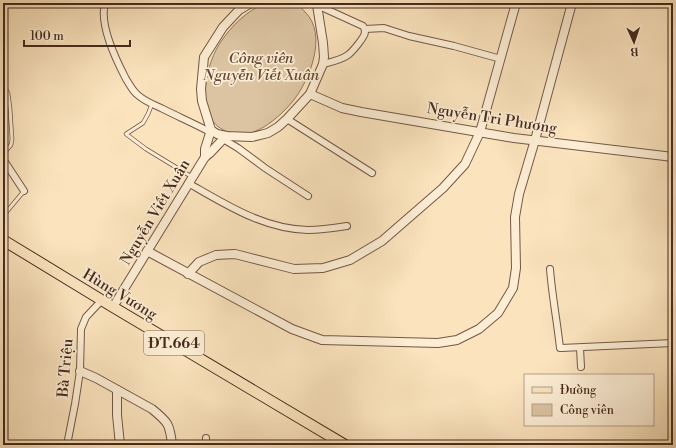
<svg xmlns="http://www.w3.org/2000/svg" width="676" height="448" font-family="'Libre Bodoni',serif">
<style>
.green{fill:#dcc4a2;stroke:#927760}
.lines{fill:none;stroke-linecap:round;stroke-linejoin:round}
.service-casing{stroke:#745846;stroke-width:4.5}
.minor-casing{stroke:#745846;stroke-width:8}
.tertiary-casing{stroke:#745846;stroke-width:10}
.primary-casing{stroke:#472a1e;stroke-width:12}
.service{stroke:#fcedd4;stroke-width:3}
.minor{stroke:#fcedd4;stroke-width:6}
.tertiary{stroke:#fcedd4;stroke-width:8}
.primary{stroke:#fae3bd;stroke-width:10}
.labels{text-anchor:middle;stroke-width:3.5;stroke-linejoin:round;paint-order:stroke}
.shield{fill:#fcedd4;stroke:#7d6455;stroke-width:1}
.shield-label{font-size:14px;font-weight:bold;fill:#472a1e}
.park-label{font-size:15px;font-style:italic;fill:#654938;stroke:#fcedd4}
.street-label{font-size:15px;fill:#472a1e;stroke:#fcedd4}
</style>
<rect width="100%" height="100%" fill="#fae3bd"/>
<filter id="stains"><feTurbulence type="fractalNoise" baseFrequency=".005" numOctaves="4"/><feColorMatrix values="0 0 0 0 .2 0 0 0 0 .09 0 0 0 0 .02 0 0 0 .5 -.17"/></filter>
<radialGradient id="worn" r=".72"><stop offset=".6" stop-color="#630" stop-opacity="0"/><stop offset="1" stop-color="#630" stop-opacity=".3"/></radialGradient>
<!-- green -->
<path class="green" d="M265 3C272 3 286 1 293 3 297 4 302 8 305 12 328 34 310 80 293 101 285 111 275 120 264 127 258 130 251 134 244 134 192 135 201 73 220 43 231 26 247 11 265 3Z"/>
<g class="lines">
<defs>
<g id="service">
<polyline points="3,84 8,93 10,109 12,139 11,145 3,154"/>
<polyline points="152,104 148,114 143,123 126,134 146,149 192,177"/>
<polyline points="3,216 24,191"/>
</g>
<g id="minor">
<path d="M105 3C99 24 116 60 126 79 130 85 133 92 139 96 146 102 155 105 163 109 179 117 195 124 210 132"/>
<path d="M317 5 363 26C364 28 365 29 365 32 365 37 352 52 348 55 341 60 331 62 323 64"/>
<polyline points="365,29 384,28 409,36 454,46 501,59"/>
<polyline points="287,119 372,173"/>
<polyline points="223,139 238,148 265,168 308,196"/>
<polyline points="3,159 24,191"/>
<path d="M188 183C225 204 263 229 308 230 321 230 334 228 347 226"/>
<path d="M550 269C552 295 557 321 560 348H561L673 343"/>
<polyline points="580,348 581,367"/>
<polyline points="206,438 206,445"/>
<polyline points="67,445 75,404 80,371 81,329 86,317 102,300"/>
<path d="M518 445C524 443 529 444 535 445"/>
</g>
<g id="tertiary">
<polyline points="251,3 239,10 223,27 204,57 201,89 202,101 211,130 217,134 226,136 252,137 268,133 278,127 287,119 310,94 323,64 324,57 323,43 317,5 315,3"/>
<polyline points="310,94 342,108 361,112 514,138 673,157"/>
<polyline points="205,157 205,149 211,130"/>
<polyline points="147,251 292,329 322,340 438,343 457,340 479,329 498,313 513,288 516,268 515,217 519,194 535,140 572,3"/>
<polyline points="188,274 199,262 216,255 235,254 294,269 323,268 350,260 382,241 443,188 465,164 480,132 516,3"/>
<polyline points="113,307 205,157 210,153 226,136"/>
<path d="M80 371 96 378 152 409C168 422 170 424 172 445"/>
<polyline points="117,390 117,415 120,445"/>
</g>
<polyline id="primary" points="3,240 113,307 345,445"/>
</defs>
<!-- service casing -->
<use href="#service" class="service-casing"/>
<!-- minor casing -->
<use href="#minor" class="minor-casing"/>
<!-- tertiary casing -->
<use href="#tertiary" class="tertiary-casing"/>
<!-- primary casing -->
<use href="#primary" class="primary-casing"/>
<!-- service -->
<use href="#service" class="service"/>
<!-- minor -->
<use href="#minor" class="minor"/>
<!-- tertiary -->
<use href="#tertiary" class="tertiary"/>
<!-- primary -->
<use href="#primary" class="primary"/>
</g>
<g class="labels">
<!-- shield labels -->
<rect class="shield" x="144" y="331" width="60" height="24" rx="3"/>
<g class="shield-label">
<text x="174" y="348">ĐT.664</text>
</g>
<!-- park labels -->
<g class="park-label">
<text x="261" y="63">Công viên<tspan x="261" dy="17">Nguyễn Viết Xuân</tspan></text>
</g>
<!-- street labels -->
<g class="street-label">
<text transform="translate(492 118) rotate(9)" y="5">Nguyễn Tri Phương</text>
<text transform="translate(155 212) rotate(-59)" y="5">Nguyễn Viết Xuân</text>
<text transform="translate(120 294) rotate(31)" y="5">Hùng Vương</text>
<text transform="translate(65 368) rotate(-85)" y="5">Bà Triệu</text>
</g>
</g>
<!-- margin -->
<rect width="676" height="448" fill="none" stroke="#fae3bd" stroke-width="16"/>
<rect x="4" y="4" width="668" height="440" fill="none" stroke="#472a1e" stroke-width="2"/>
<rect x="8" y="8" width="660" height="432" fill="none" stroke="#472a1e"/>
<!-- legend -->
<rect x="524" y="374" width="130" height="52" fill="#fcedd4" stroke="#b49f8b"/>
<rect x="532" y="387" width="20" height="6" fill="#fae3bd" stroke="#b49f8b"/>
<text x="560" y="394" font-size="12" fill="#472a1e">Đường</text>
<rect x="532" y="404" width="20" height="12" fill="#dcc4a2" stroke="#b49f8b"/>
<text x="560" y="414" font-size="12" fill="#472a1e">Công viên</text>
<!-- north arrow -->
<g transform="translate(634 42) rotate(177)" stroke="#fcedd4" stroke-width="3" paint-order="stroke">
<path d="M0-3L7 15L0 10L-7 15Z" fill="#472a1e"/>
<text y="-6" font-size="11" font-weight="bold" text-anchor="middle" fill="#472a1e">B</text>
</g>
<!-- scale -->
<path d="M24 40v6h106v-6" fill="none" stroke="#472a1e" stroke-width="2"/>
<text x="30" y="40" font-size="12" fill="#472a1e" stroke="#fcedd4" stroke-width="3" paint-order="stroke">100 m</text>
<rect width="100%" height="100%" filter="url(#stains)"/>
<rect width="100%" height="100%" fill="url(#worn)"/>
</svg>
